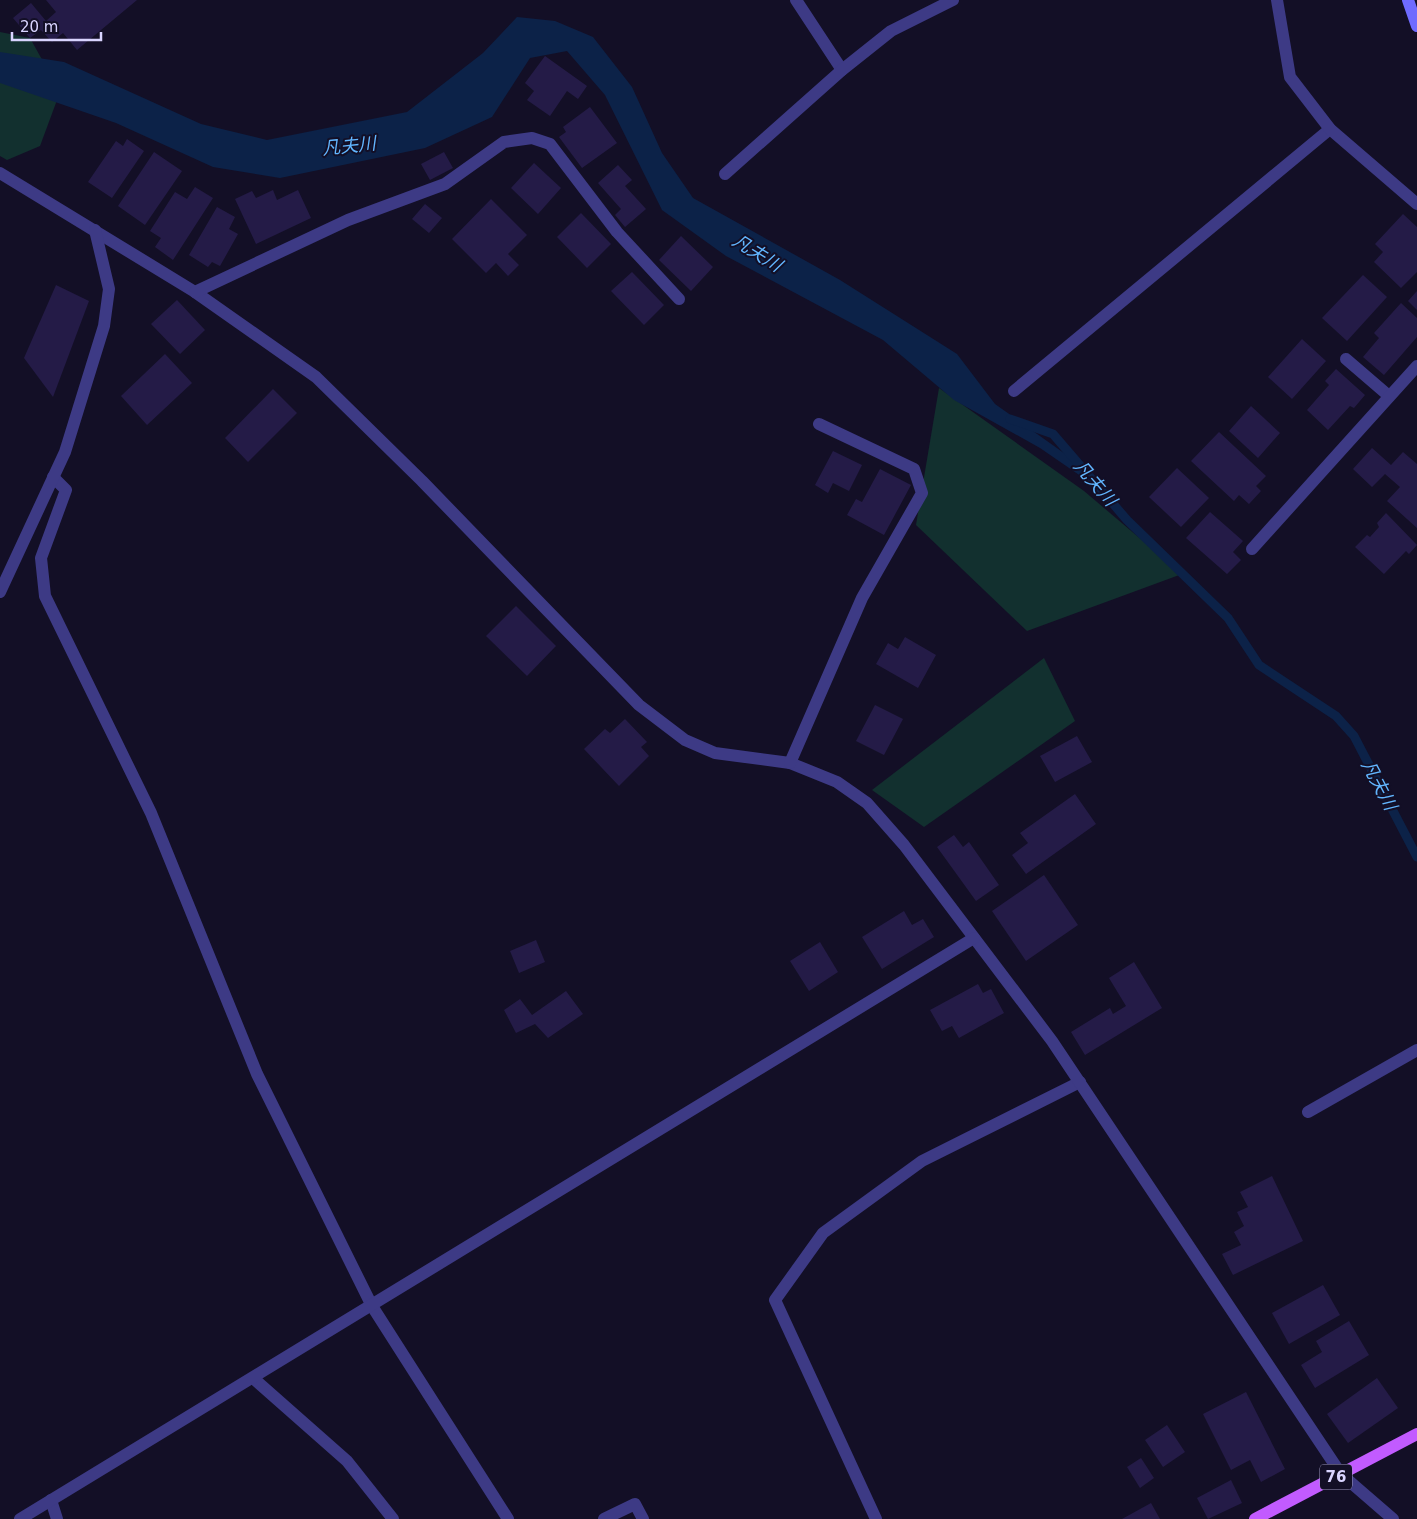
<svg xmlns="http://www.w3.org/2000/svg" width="1417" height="1519" font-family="'DejaVu Sans','Noto Sans JP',sans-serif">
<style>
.green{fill:#12302f}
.water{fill:#0c2248}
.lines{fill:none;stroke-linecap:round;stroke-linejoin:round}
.stream{stroke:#0c2248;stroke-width:9}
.building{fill:#241b47}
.lane{stroke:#3d3a85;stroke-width:12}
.street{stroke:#3d3a85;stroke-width:12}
.secondary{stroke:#6f6bff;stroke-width:12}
.primary{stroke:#c25bff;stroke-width:12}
.labels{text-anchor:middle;stroke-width:4;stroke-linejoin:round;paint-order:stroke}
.shield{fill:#130f26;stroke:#9e99be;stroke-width:1}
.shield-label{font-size:15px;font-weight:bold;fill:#d9d4ff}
.water-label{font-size:18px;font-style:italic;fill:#62b6ff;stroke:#130f26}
</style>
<rect width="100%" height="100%" fill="#130f26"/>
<!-- green -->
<g class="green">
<polygon points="0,32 30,38 60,92 40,146 7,160 0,156"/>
<polygon points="939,388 1084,491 1182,574 1027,631 916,525"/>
<polygon points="1044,658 1075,721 924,827 872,790"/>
</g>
<!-- water -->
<polygon class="water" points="517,17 555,21 593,37 632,87 662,153 693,198 840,280 957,354 995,404 1078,463 1101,490 1040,448 954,400 883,340 726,256 662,210 605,95 567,51 530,58 492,117 425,148 280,178 213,167 116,123 0,83 0,52 64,62 201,124 267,140 407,112 483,53"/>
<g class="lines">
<!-- stream -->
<polyline class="stream" points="1010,419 1053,434 1127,520 1228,618 1259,665 1336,716 1354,736 1417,857"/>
</g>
<!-- building -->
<g class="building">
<polygon points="46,0 137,0 77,50 63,33 52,42 41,30 30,38 13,18 31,3 46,21 56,12"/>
<polygon points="545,56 587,86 578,99 567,91 550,116 527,100 534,91 525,83"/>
<polygon points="590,107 617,143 582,168 559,137 566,132 563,127"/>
<polygon points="127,139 144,151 112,198 88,182 116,141 123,146"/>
<polygon points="154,152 182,171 145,225 118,206"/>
<polygon points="444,152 453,168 430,180 421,164"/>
<polygon points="534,163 561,188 538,214 511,188"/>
<polygon points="618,165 632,180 625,186 646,209 625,227 615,215 621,209 598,183"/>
<polygon points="195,187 213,198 173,260 155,247 161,238 150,231 175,192 187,199"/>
<polygon points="273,190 277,200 298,190 311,218 256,244 235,199 252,191 256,198"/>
<polygon points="491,199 527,235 508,254 519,265 508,276 496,263 486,273 452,239"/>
<polygon points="425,204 442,218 429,233 412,219"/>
<polygon points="217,207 235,217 229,229 238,234 220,266 212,262 208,267 189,255"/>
<polygon points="581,213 611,244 587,268 557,237"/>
<polygon points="1403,214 1417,227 1417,272 1401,288 1374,262 1383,252 1375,244"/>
<polygon points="681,236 713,267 691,291 659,260"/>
<polygon points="632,272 664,305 644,325 611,291"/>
<polygon points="1363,275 1387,297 1347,341 1322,318"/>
<polygon points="56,285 89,301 53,397 24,358"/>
<polygon points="1417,291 1417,310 1408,301"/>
<polygon points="177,300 205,330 180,354 151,324"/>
<polygon points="1401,303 1417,318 1417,337 1384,375 1363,357 1379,338 1374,333"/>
<polygon points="1302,339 1326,361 1292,399 1268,377"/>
<polygon points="165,354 192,383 147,425 121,396"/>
<polygon points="1336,369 1365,395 1354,408 1350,406 1328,430 1307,410 1329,385 1325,381"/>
<polygon points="273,389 297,413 248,462 225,438"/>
<polygon points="1251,406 1280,433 1258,458 1229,431"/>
<polygon points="1219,432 1266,476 1256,486 1261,491 1249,504 1239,495 1234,501 1191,461"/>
<polygon points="1372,448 1391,465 1403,452 1417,464 1417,528 1387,501 1400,487 1385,474 1372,487 1353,469"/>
<polygon points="833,451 862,465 849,491 833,483 828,493 815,485"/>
<polygon points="1177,468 1209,498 1181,527 1149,497"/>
<polygon points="880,469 911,485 884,535 847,515 856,499 862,502"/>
<polygon points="1210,512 1243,541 1233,552 1241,560 1227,574 1186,538"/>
<polygon points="1386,513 1417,545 1409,554 1406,551 1384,574 1355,547 1367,535 1370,537 1379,527 1377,523"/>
<polygon points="516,606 556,646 527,676 486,636"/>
<polygon points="905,637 936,655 918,688 876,664 888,643 898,649"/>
<polygon points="875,705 903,719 884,755 856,741"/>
<polygon points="625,719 647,742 641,747 649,756 619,786 584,749 605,729 610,733"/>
<polygon points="1077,736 1092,762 1055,782 1040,756"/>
<polygon points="1075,794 1096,824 1026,874 1012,855 1028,843 1020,833"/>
<polygon points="954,835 963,847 969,842 999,885 976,901 937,847"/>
<polygon points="1044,875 1078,925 1026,961 992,911"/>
<polygon points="904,911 912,925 923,919 934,937 882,969 862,937"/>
<polygon points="536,940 545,962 519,973 510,951"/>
<polygon points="820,942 838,972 809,991 790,961"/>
<polygon points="1134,962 1162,1008 1085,1055 1071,1032 1110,1008 1113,1014 1126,1006 1109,978"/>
<polygon points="978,984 983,993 991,989 1004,1013 959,1038 952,1026 942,1031 930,1010"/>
<polygon points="566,991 583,1014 548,1038 535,1024 516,1033 504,1010 520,999 532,1015"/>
<polygon points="1272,1176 1303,1241 1233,1275 1222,1254 1241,1245 1234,1232 1244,1226 1237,1212 1248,1207 1240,1192"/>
<polygon points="1323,1285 1340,1315 1289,1344 1272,1313"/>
<polygon points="1349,1321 1369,1355 1315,1388 1301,1365 1322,1352 1316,1341"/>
<polygon points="1377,1378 1398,1408 1348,1443 1327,1414"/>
<polygon points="1246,1392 1285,1469 1261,1482 1250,1460 1231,1470 1203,1414"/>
<polygon points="1167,1425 1185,1452 1163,1467 1145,1440"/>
<polygon points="1141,1458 1154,1478 1140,1488 1127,1467"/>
<polygon points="1231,1480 1242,1503 1208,1519 1197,1498"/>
<polygon points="1151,1503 1160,1519 1122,1519"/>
</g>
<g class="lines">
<!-- lane -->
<g class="lane">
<polyline points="796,0 842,70"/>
<polyline points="725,174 842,70 891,31 953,0"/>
<polyline points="1014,391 1330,129"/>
<polyline points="53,477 66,490 41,558 45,596 151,813 257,1074 372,1306"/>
<polyline points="1308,1112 1417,1050"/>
<polyline points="253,1378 347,1461 393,1519"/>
<polyline points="51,1500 57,1519"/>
<polyline points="876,1519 775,1300 823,1233 922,1161 1080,1082"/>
</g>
<!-- street -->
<g class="street">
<polyline points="1277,0 1290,77 1330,129 1417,204"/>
<polyline points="0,173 195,292 316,377 422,481 639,705 685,740 715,753 790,763 837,782 867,803 904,845 1052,1041 1341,1474 1393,1519"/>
<polyline points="195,292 348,220 445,184 504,142 532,138 550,144 617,232 679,299"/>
<polyline points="1346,359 1389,396"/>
<polyline points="1252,549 1417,366"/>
<polyline points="0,592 65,452 104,326 109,289 95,230"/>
<polyline points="790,763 862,598 922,493 914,469 819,424"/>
<polyline points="372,1306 508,1519"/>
<polyline points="20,1519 974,938"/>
<polyline points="604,1519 635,1504 643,1519"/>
</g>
<!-- secondary -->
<polyline class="secondary" points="1408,0 1417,26"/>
<!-- primary -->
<polyline class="primary" points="1255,1519 1417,1434"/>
</g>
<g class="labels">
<!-- shield labels -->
<rect class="shield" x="1320" y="1464.5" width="32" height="25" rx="4"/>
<g class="shield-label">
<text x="1336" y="1482">76</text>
</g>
<!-- water labels -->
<g class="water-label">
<text transform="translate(349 146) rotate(-6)" y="6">凡夫川</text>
<text transform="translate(757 253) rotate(32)" y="6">凡夫川</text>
<text transform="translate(1095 483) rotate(49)" y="6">凡夫川</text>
<text transform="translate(1379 785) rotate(62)" y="6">凡夫川</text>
</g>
</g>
<!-- scale -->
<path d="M12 32v8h89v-8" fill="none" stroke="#d9d4ff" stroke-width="2.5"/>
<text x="20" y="32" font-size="15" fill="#d9d4ff" stroke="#130f26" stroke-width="4" paint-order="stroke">20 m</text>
</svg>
